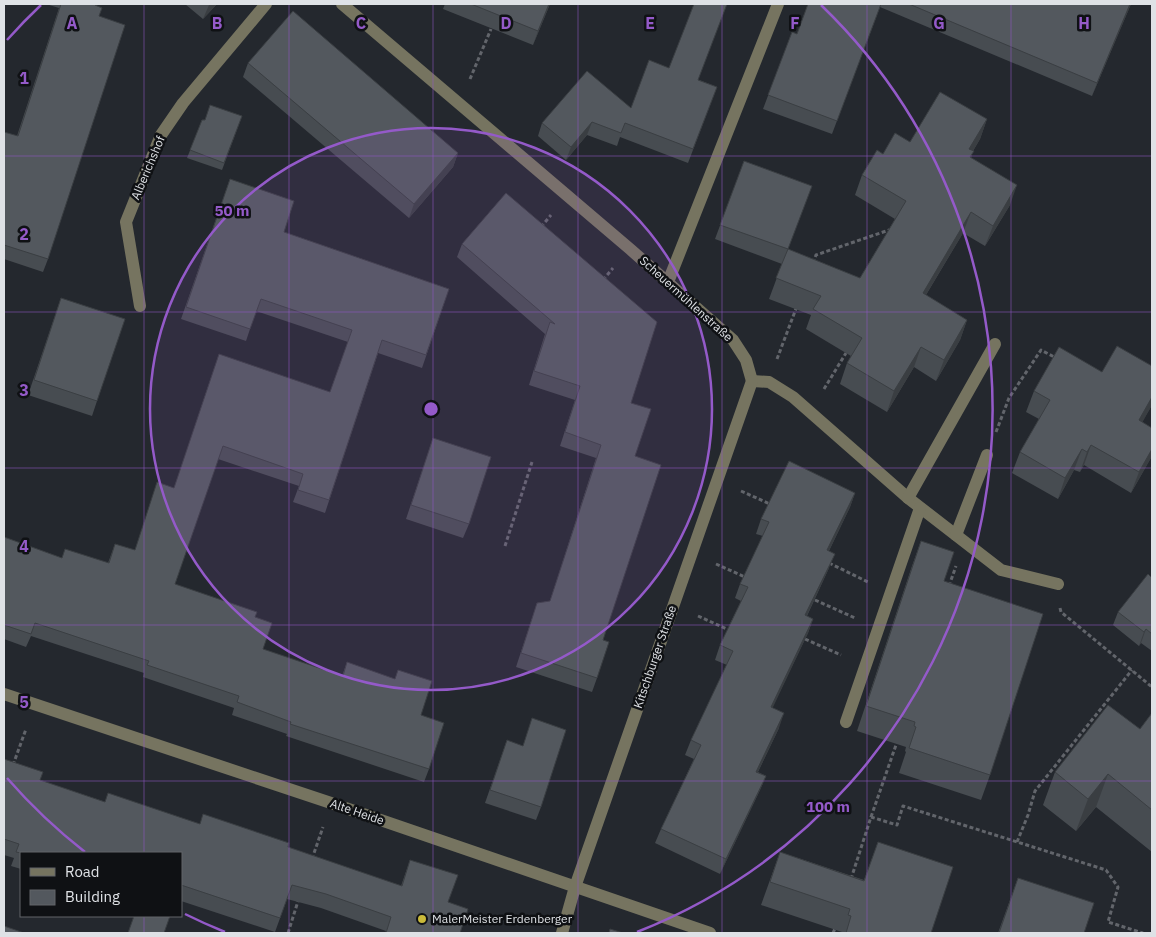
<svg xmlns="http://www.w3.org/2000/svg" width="1156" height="937" font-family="'IBM Plex Sans',sans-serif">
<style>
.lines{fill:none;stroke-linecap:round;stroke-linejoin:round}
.path{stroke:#62656b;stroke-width:3;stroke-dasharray:4 2.5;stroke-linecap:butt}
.minor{stroke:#767460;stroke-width:12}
.wall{fill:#474c51}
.shaded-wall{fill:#3a3e42}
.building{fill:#53585e;stroke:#3a3e42}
.grid{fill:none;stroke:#945ac9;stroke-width:1;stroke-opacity:0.55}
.ring{fill:none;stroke:#945ac9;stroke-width:2.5}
.poi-dot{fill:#caba3a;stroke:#0f1114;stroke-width:2}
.labels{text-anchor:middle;stroke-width:5;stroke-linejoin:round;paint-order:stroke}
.street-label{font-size:12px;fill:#dfe2e6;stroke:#0f1114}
.poi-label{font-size:12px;fill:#dfe2e6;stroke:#0f1114;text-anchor:start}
.grid-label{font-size:16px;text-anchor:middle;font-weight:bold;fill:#945ac9;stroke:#0f1114;stroke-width:5;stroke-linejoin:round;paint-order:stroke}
.centre{fill:#945ac9;stroke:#0f1114;stroke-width:2.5}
.ring-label{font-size:15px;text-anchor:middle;font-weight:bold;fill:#945ac9;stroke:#0f1114;stroke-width:5;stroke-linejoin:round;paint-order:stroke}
</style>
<rect width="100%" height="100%" fill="#24282e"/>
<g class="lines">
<!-- path -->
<g class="path">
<polyline points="470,79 491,29"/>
<polyline points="541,227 551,215"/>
<polyline points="813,263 816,255 892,229"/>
<polyline points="603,280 613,268"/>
<polyline points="777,359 797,306"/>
<polyline points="824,389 846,353"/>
<polyline points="996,432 1009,398 1041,350 1056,358"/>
<polyline points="741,491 770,504"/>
<polyline points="505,546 532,462"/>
<polyline points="829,563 868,582"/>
<polyline points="716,564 745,577"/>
<polyline points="949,586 956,566"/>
<polyline points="815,600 855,618"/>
<polyline points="1060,608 1061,612 1152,687"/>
<polyline points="698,616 729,630"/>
<polyline points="805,639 841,655"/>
<polyline points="13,765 26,729"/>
<polyline points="871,817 897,742"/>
<polyline points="1017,842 1028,815 1035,791 1132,670"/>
<polyline points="312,859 323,827"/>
<polyline points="851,879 871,817 897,825 903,806 1106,870 1118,887 1108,922 1143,933"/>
<polyline points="288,933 299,898"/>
<polyline points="833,933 836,926"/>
</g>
<!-- minor -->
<g class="minor">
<polyline points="342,4 630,249 733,340 746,360 752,381"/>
<polyline points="668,282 778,4"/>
<polyline points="140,306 126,222 161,135 183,103 266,4"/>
<polyline points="752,381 769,382 793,397 908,498 1001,570 1058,584"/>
<polyline points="908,498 995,344"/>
<polyline points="956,535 987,455"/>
<polyline points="4,694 331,803 710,933"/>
<polyline points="846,722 920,508"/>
<polyline points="562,933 575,887 752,381"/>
</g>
</g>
<!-- wall -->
<g class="wall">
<polygon points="46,4 96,4 95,5 99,16 48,259 43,272 4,259 4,132 17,136 59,8"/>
<polygon points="185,4 217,4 203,19"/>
<polygon points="443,4 550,4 533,45 443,9 445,4"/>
<polygon points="808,4 1131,4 1092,96 880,7 832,134 763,109 792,32 797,34"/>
<polygon points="248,63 458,153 453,167 409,218 243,77"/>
<polygon points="669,68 717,87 688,163 620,137 617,146 587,135 566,160 538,136 542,123 631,108"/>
<polygon points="242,116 222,170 187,158 202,120"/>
<polygon points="987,119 980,139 973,151 971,158 1010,205 985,246 963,233 926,295 967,320 960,340 936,381 914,367 887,412 840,384 847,363 851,356 806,329 811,315 769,299 782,264 715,239 744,161 788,249 860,278 895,219 855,195 862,175 883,154 910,142"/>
<polygon points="230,179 284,232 449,289 422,368 378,353 325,513 293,502 299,486 218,459 175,584 255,617 263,649 342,676 347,662 421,715 429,769 424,782 286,736 287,734 232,715 234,708 143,677 144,673 31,636 26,647 4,639 4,537 62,558 108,563 115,544 135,550 174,488 215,366 330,392 348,342 256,311 246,341 181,319"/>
<polygon points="506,193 631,403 635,456 597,678 592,692 516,667 537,603 550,601 596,458 560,446 575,400 529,385 545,334 457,257 462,244"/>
<polygon points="61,298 97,401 92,416 28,395"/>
<polygon points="1152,366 1152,405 1142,422 1152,456 1131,493 1084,465 1080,472 1074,470 1058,499 1012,473 1020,452 1039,419 1026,412 1034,391 1102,372"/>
<polygon points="433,438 469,524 463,538 406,519"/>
<polygon points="855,493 850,507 829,551 829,568 807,616 813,619 808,633 772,708 779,728 758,772 766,776 760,790 720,874 655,843 661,829 694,759 685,755 691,740 727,665 715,660 720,645 741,601 735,598 740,584 763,536 756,534 761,519"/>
<polygon points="921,541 944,581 990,775 981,800 899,773 906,752 905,751 906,747 857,731 912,566"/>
<polygon points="1152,578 1152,651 1141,643 1139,646 1113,625 1118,612"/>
<polygon points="1152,713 1152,852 1096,807 1076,831 1043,805 1055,772 1140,729"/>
<polygon points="507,740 541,807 536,820 485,803"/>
<polygon points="4,759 40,780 105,802 199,824 288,847 401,886 410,860 448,902 460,933 385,933 386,931 321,908 287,899 275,932 181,901 181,853 21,853 21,869 11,866 14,858 4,855"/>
<polygon points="878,842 931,933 842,933 842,932 761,905 780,852 864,880"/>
<polygon points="1018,878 1084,933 998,933"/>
</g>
<!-- shaded-wall -->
<g class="shaded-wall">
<polygon points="210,4 217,4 203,19 209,5"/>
<polygon points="549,4 550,4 533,45 538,31"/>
<polygon points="1130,4 1131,4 1092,96 1097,83"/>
<polygon points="987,119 980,139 962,169 969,149"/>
<polygon points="592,122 587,135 566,160 571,147"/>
<polygon points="458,153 453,167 409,218 414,204"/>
<polygon points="1017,185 1010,205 985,246 993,226"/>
<polygon points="971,212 963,233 915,313 923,293"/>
<polygon points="967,320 960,340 936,381 944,360"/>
<polygon points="921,347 914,367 887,412 894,391"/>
<polygon points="1152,397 1152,405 1132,441 1139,420"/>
<polygon points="1091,445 1084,465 1080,472 1087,452"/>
<polygon points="1082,449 1074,470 1058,499 1065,478"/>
<polygon points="1152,449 1152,456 1131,493 1139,472"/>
<polygon points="855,493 850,507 822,565 827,550"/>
<polygon points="835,554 829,568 800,630 805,615"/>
<polygon points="813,619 808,633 766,722 771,707"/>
<polygon points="1146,629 1141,643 1139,646 1144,632"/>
<polygon points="784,713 779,728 751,786 756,772"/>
<polygon points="1108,774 1096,807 1076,831 1088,799"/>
<polygon points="766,776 760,790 720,874 726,859"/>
</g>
<!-- building -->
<g class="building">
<polygon points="61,4 96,4 95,5 102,8 99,16 125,25 48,259 4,245 4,132 18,136"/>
<polygon points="471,4 549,4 538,31"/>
<polygon points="694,4 727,4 698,80 717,87 693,149 625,123 621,133 592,122 571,147 542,123 587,71 631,108 649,60 669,68"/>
<polygon points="808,4 881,4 837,121 768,95 792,32 797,34"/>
<polygon points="909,4 1130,4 1097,83"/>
<polygon points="293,11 458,153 414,204 248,63"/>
<polygon points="940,92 987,119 969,149 974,151 970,157 1017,185 993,226 971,212 923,293 967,320 944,360 921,347 894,391 847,363 862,338 813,309 821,296 776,278 788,249 860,278 906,201 862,175 877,150 883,154 895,133 910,142"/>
<polygon points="210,105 242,116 224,163 190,150 202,120 205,120"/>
<polygon points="744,161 812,186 788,249 720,225"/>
<polygon points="230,179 294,201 284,232 449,289 426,355 382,340 329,500 298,490 303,474 223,446 175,584 257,612 255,617 272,623 263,649 343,676 347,662 395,679 398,670 432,681 421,715 444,723 429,769 290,724 291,722 237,702 239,696 147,665 149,661 35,623 31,634 4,625 4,537 62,558 65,549 109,563 115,544 135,550 157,482 174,488 219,354 330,392 352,330 261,299 250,329 186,307"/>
<polygon points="506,193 657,322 631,403 651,409 635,456 661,465 603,640 609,642 597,678 521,653 537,603 550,601 601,445 565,432 580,386 534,371 550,322 555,324 462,244"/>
<polygon points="61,298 125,319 97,401 34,380"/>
<polygon points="1117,346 1152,366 1152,397 1139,420 1152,428 1152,449 1139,472 1091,445 1087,452 1082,449 1065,478 1020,452 1050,400 1034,391 1059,347 1102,372"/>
<polygon points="433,438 491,457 469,524 411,505"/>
<polygon points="789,461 855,493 827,550 835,554 805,615 813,619 771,707 784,713 756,772 766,776 726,859 661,829 701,745 691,740 733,651 720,645 748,587 740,584 769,522 761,519"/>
<polygon points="921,541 954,552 944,581 1043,614 990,775 909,748 916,727 914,726 915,722 866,706"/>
<polygon points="1148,574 1152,578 1152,634 1146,629 1144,632 1118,612"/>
<polygon points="1108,705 1140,729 1152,713 1152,810 1108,774 1088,799 1055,772"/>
<polygon points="532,718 566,730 541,807 490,790 507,740 523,746"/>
<polygon points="4,759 43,772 40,780 105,802 108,793 200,824 203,814 289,843 288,847 402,886 410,860 458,875 448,902 468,909 460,933 386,933 391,917 326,894 292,885 280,918 181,885 181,853 21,853 16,852 19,844 4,839"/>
<polygon points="878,842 953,867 931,933 846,933 851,916 848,915 850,909 770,882 780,852 864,881"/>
<polygon points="1018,878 1094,903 1084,933 999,933"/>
<polygon points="134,916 170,916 164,933 128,933"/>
<polygon points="4,926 24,933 4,933"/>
<polygon points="610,929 623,933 609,933"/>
</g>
<!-- grid -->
<path class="grid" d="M144 4V853M289 4V933M433 4V933M578 4V933M722 4V933M867 4V933M1011 4V933M4 156H1152M4 312H1152M4 468H1152M4 625H1152M4 781H1152M144 916V933"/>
<!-- distance rings -->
<circle cx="431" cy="409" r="281" fill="#945ac9" fill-opacity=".12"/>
<g class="ring">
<circle cx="431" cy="409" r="281"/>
<path d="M225 932A562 562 0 0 1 185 914M85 852A562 562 0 0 1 7 778M7 40A562 562 0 0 1 41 5M821 5A562 562 0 0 1 637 932"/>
</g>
<!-- markers -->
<circle class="poi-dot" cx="422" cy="919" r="5"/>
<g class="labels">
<!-- street labels -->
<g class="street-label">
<text transform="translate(148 168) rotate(-67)" y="4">Alberichshof</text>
<text transform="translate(686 299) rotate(42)" y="4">Scheuermühlenstraße</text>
<text transform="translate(655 657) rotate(-71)" y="4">Kitschburger Straße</text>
<text transform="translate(357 812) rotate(19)" y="4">Alte Heide</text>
</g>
<!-- poi labels -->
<g class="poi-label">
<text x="432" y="923">MalerMeister Erdenberger</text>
</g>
</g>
<g class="grid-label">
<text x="72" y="29">A</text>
<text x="217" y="29">B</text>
<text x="361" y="29">C</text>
<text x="506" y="29">D</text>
<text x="650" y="29">E</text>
<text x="795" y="29">F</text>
<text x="939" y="29">G</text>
<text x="1084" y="29">H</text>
<text x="24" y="84">1</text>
<text x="24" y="240">2</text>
<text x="24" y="396">3</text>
<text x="24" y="552">4</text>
<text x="24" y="708">5</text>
</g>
<circle cx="431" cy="409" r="8" class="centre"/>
<g class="ring-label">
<text x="232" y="216">50 m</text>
<text x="828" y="812">100 m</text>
</g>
<!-- border -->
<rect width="1156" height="937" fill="none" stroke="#dfe2e6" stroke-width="10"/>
<!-- legend -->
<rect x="20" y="852" width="162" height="65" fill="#0f1114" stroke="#626568"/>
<rect x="30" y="868" width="25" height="8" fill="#767460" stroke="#626568"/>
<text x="65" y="877" font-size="15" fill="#dfe2e6">Road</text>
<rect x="30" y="890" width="25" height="15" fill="#53585e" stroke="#626568"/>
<text x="65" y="902" font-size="15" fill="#dfe2e6">Building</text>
</svg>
